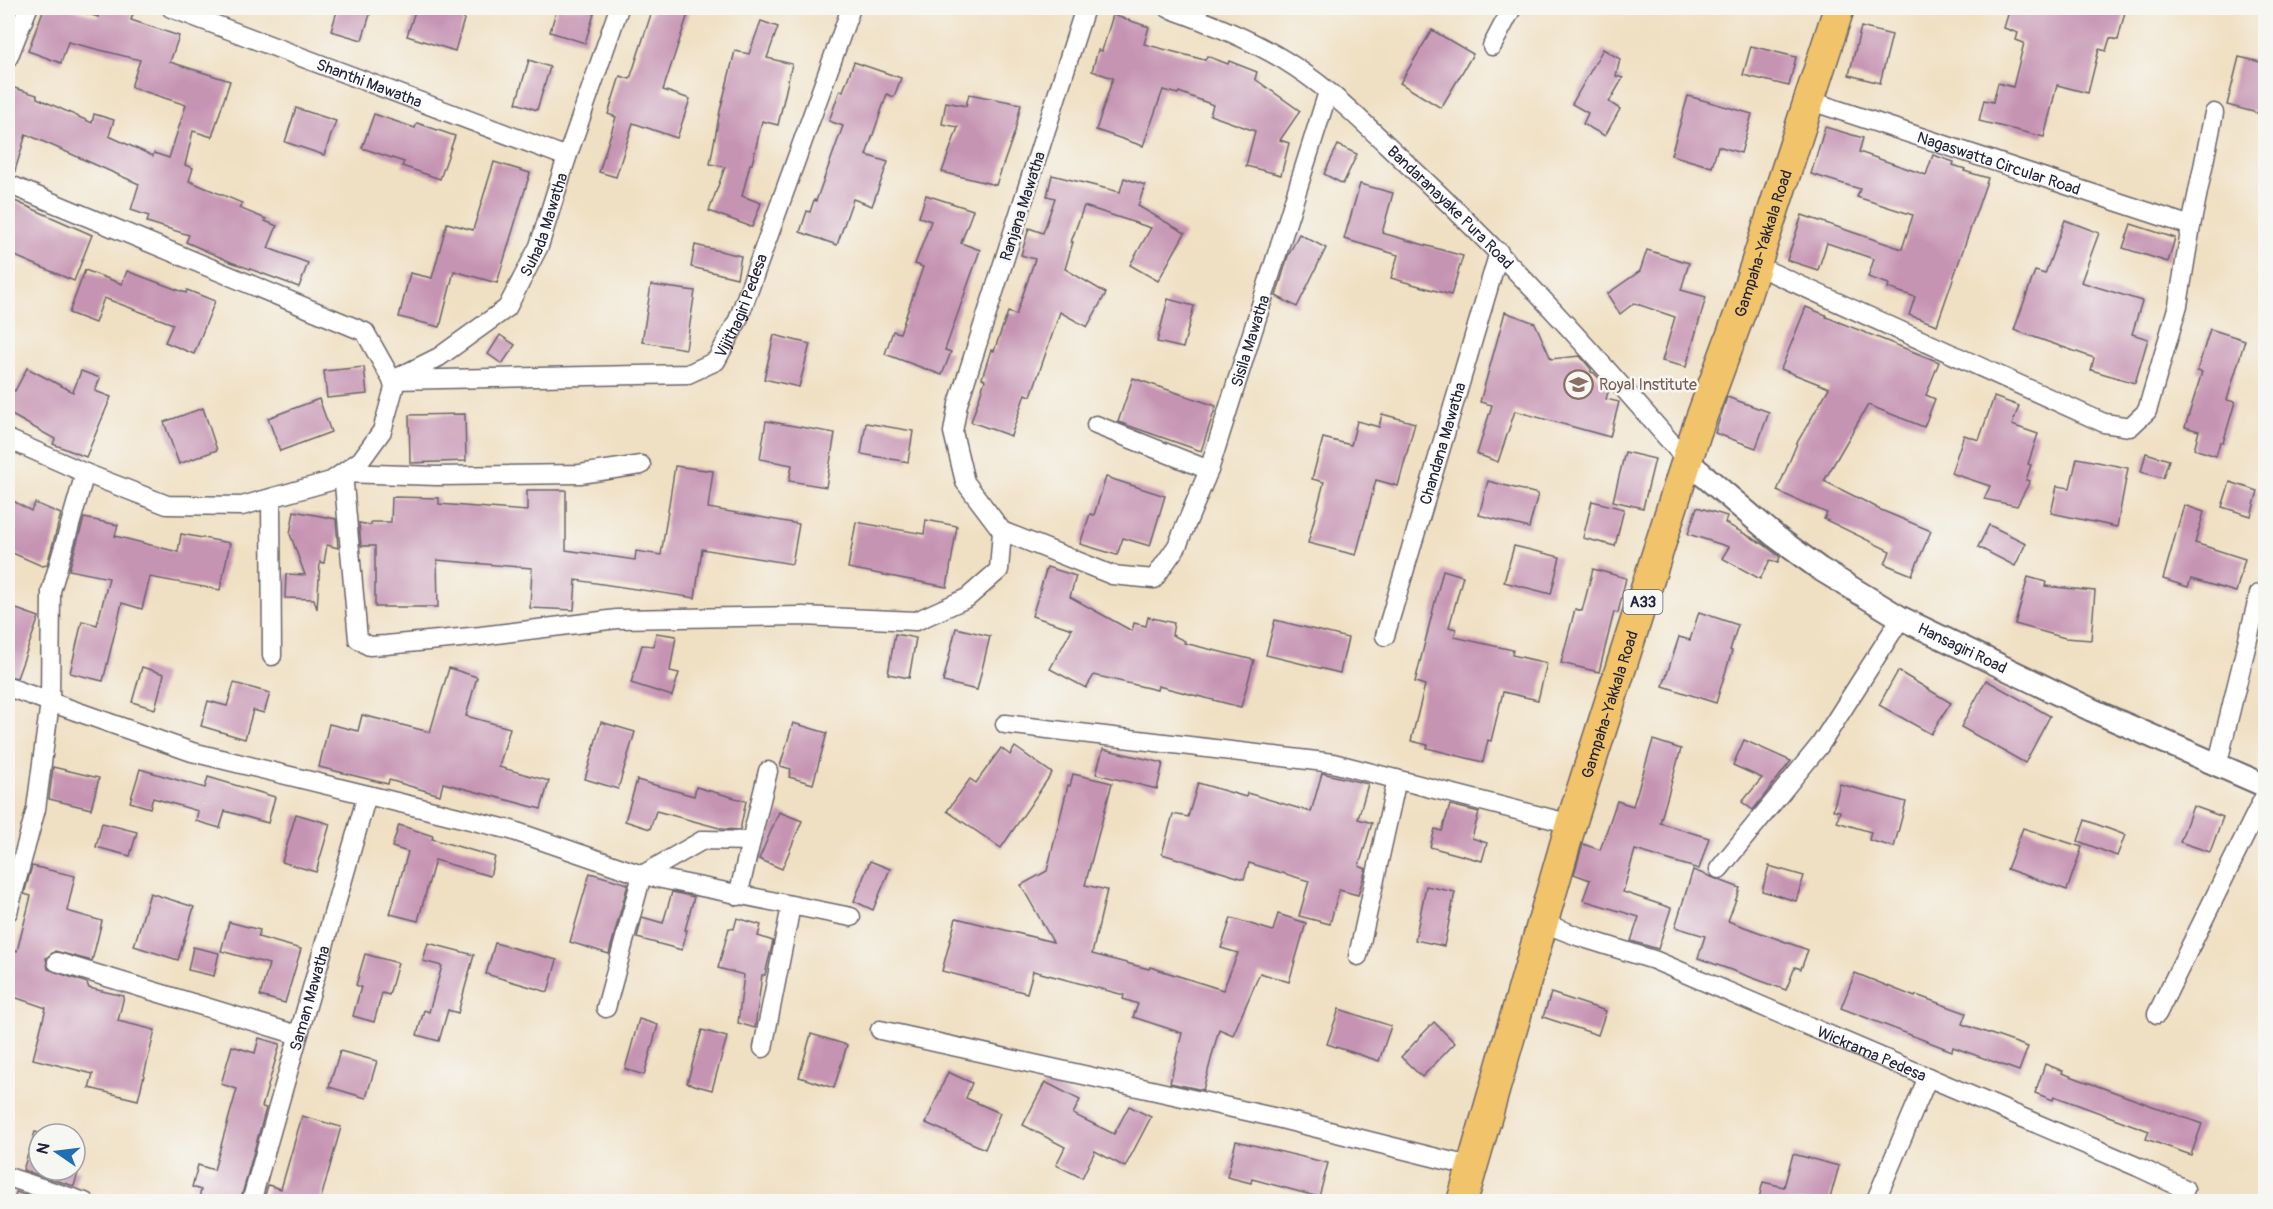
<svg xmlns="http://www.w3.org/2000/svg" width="2273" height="1209" font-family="Pangolin,sans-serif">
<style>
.building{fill:#c694b3}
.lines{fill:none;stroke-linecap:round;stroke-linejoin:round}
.minor-casing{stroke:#6a646b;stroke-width:21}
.tertiary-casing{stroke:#6a646b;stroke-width:26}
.trunk-casing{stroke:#6a646b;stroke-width:33}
.minor{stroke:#fff;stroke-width:18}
.tertiary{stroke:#fff;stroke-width:22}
.trunk{stroke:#f1c36a;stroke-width:30}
.labels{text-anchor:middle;stroke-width:5;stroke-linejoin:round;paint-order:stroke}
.shield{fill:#f6f6f2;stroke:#626272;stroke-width:1.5}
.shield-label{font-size:15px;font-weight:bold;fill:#22223b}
.street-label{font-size:16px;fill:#22223b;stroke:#f6f6f2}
.education-label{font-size:16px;fill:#785e54;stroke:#f6f6f2;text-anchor:start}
</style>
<rect width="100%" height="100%" fill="#f6f6f2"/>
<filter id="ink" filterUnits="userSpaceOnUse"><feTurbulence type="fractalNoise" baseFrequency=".0167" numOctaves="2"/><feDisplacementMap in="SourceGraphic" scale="12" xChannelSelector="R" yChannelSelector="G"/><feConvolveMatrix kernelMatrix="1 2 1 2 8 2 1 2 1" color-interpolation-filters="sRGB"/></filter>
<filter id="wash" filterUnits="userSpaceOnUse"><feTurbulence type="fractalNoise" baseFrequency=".008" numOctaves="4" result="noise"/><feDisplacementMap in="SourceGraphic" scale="24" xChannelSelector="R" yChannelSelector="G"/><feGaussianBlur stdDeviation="1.35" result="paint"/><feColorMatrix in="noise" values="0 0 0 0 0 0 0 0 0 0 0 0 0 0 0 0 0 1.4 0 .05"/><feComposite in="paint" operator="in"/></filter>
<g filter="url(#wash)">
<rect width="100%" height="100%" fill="#f0e0c3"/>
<g id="blocks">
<!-- building -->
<g class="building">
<polygon points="44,8 69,8 98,17 100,8 133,14 131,20 179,36 170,62 230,81 212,137 193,131 185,165 193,168 189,181 242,203 239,208 266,219 265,221 277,226 268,248 308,263 299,287 231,262 186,242 189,235 147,222 149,216 131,210 139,184 26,134 14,174 8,173 8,86 37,95 37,98 92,123 94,114 114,120 109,136 153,156 154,153 169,158 186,105 131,87 140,60 68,42 61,63 28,51"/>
<polygon points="338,8 372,8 362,40 331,31"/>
<polygon points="416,8 438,8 465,16 455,51 407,36"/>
<polygon points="557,8 596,8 585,43 550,32"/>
<polygon points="653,8 690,8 663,90 690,99 677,138 633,123 616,177 599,172 616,117 608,114 620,76 630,79"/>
<polygon points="2010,8 2126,8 2118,40 2110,38 2106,51 2099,49 2088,93 2057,85 2044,137 1979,121 1984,100 1993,102 1998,83 2013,87 2024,43 2016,40 2018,33 2004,28"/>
<polygon points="1113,15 1149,27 1144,44 1205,60 1207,56 1228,64 1229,61 1257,72 1255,79 1300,111 1280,140 1289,143 1281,175 1246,166 1255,131 1210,115 1213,105 1179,92 1178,94 1163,90 1143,146 1096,130 1113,78 1092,71 1098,50 1102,51"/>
<polygon points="761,21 778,27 767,58 792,64 778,125 762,121 752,164 750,164 742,196 761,203 752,227 709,211 725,167 710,164 720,111 735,51 749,54"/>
<polygon points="1861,27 1892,35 1880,83 1849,75"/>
<polygon points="1432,30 1473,54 1441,108 1400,83"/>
<polygon points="1751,46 1796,57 1789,86 1743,75"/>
<polygon points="1603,49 1620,59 1616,76 1623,78 1609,102 1620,109 1605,136 1583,124 1588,113 1572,104"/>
<polygon points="2239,57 2265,63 2265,115 2227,105"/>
<polygon points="529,60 550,67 537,110 516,103"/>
<polygon points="854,62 901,78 894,97 887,94 866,155 888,162 872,206 853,199 837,245 800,232 807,211 810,212 814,200 816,201 843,126 829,121 840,90 843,91"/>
<polygon points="969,94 1021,104 1015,131 996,185 942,172 958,127 942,124 946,102 966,106"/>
<polygon points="1688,96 1752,114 1741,153 1718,146 1712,167 1671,155"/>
<polygon points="296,108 336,121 324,155 285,142"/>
<polygon points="374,114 415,128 417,123 455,136 440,179 402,166 404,162 362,148"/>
<polygon points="1825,127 1863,138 1859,152 1926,175 1933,155 1954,162 1953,165 1965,169 1964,171 1988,178 1937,325 1909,315 1915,297 1888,288 1889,284 1868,277 1874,259 1827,243 1818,270 1787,260 1802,215 1902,249 1913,215 1857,197 1860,189 1811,174"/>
<polygon points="1338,145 1357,154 1343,184 1324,174"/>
<polygon points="494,162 530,173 497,283 454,271 440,327 399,317 410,273 432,278 447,223 473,230"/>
<polygon points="1052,175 1120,192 1124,178 1145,185 1138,206 1185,233 1158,281 1130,265 1151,228 1084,206 1071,242 1073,242 1065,269 1106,293 1087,327 1060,312 1031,396 1025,394 1011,436 971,422 985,380 982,378 991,350 994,351 1008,312 1016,315 1035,259 1021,255 1029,228 1043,233 1055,198 1047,196"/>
<polygon points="1360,184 1393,193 1382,233 1463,256 1451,295 1391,278 1398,255 1344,239"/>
<polygon points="926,195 973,210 961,243 980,250 945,350 951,352 942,375 885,354 893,331 900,333 923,267 915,264 931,221 919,217"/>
<polygon points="8,198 92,235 74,281 8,253"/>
<polygon points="2065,220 2099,233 2081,282 2142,301 2132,334 2148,339 2135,383 2091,370 2094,358 2014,330 2035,271 2045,274"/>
<polygon points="2131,224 2175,238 2168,262 2123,248"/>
<polygon points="1299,234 1326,248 1297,307 1276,296 1288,256"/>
<polygon points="695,245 741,256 737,278 691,267"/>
<polygon points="1647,250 1689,263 1681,290 1706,297 1686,367 1662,361 1675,317 1634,303 1620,314 1607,294 1640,271"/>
<polygon points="85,270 122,284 127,271 186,293 187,290 215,301 194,354 165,342 173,324 104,298 95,323 69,313"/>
<polygon points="651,285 695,291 686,349 642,342"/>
<polygon points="1168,299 1194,306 1183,348 1157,342"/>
<polygon points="1806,307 1826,315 1826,317 1939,362 1926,395 1935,399 1924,427 1868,405 1824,481 1876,507 1876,508 1931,531 1912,575 1885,564 1890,551 1824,519 1827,513 1777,491 1798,441 1829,388 1781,369"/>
<polygon points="1505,312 1535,323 1551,359 1580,356 1591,369 1591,372 1594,373 1609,389 1606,399 1619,402 1610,437 1515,411 1498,462 1477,454 1492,405 1480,402"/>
<polygon points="2210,329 2245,340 2227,400 2235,402 2223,443 2220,442 2216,456 2194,449 2199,431 2185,427 2202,372 2197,371"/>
<polygon points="500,335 515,345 502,364 488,354"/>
<polygon points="774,335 810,344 799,387 764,379"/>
<polygon points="364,367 367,394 327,398 324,371"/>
<polygon points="27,368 73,392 81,371 100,378 95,391 111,397 86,457 53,444 55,439 8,413 8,387 15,391"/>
<polygon points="1133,378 1216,406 1201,451 1118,422"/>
<polygon points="1727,397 1769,412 1756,448 1715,433"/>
<polygon points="1994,397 2019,406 2012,425 2038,434 2028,464 2031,465 2026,480 2030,481 2017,506 1984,499 1990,486 1951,473 1964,435 1979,440"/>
<polygon points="319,399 331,432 280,451 268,418"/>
<polygon points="203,408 217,450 179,464 164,422"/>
<polygon points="465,414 466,461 410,463 409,415"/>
<polygon points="1382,414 1415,423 1398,486 1376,480 1356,555 1308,543 1324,482 1312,479 1323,438 1351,445 1357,421 1379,427"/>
<polygon points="766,421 835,433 826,487 789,481 792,465 760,459"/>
<polygon points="866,423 913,431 908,462 861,454"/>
<polygon points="1625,452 1655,459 1643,508 1613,501"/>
<polygon points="2146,453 2169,460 2163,478 2141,472"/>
<polygon points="2077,458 2128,468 2117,527 2051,513 2057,486 2070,488"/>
<polygon points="675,466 713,471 708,508 799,524 792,564 702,549 695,598 576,580 574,610 530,608 532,568 437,560 438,607 375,607 375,546 361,546 359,523 371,525 371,522 391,522 392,497 439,498 439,504 527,511 527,490 566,490 566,550 635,560 636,551 661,555"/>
<polygon points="1106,477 1165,496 1150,546 1123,538 1117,555 1080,544 1090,514 1094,515"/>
<polygon points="1488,481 1538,494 1529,528 1479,515"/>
<polygon points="2230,482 2258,491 2251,516 2222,507"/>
<polygon points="8,498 31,511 35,503 61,514 47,565 42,566 8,551"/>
<polygon points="1592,501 1624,509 1615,546 1583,538"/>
<polygon points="2184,505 2204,512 2195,543 2245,559 2236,592 2191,579 2188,587 2163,579"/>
<polygon points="1697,507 1727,516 1725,523 1763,544 1780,557 1778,562 1770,560 1760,579 1722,558 1729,547 1688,534"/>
<polygon points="294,511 336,519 338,548 327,545 324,563 320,562 317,609 314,599 285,598 286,574 305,575 290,534"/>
<polygon points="84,518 118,525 115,536 178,552 181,534 230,543 220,590 150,577 142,609 122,603 103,681 70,673 82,621 97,625 109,578 69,570"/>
<polygon points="926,520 957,526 947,587 848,568 856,522 924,534"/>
<polygon points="1989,525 2026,543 2015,566 1978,547"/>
<polygon points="1514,546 1560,557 1551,594 1504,582"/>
<polygon points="1047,567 1076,576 1070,597 1132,631 1134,623 1146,626 1148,617 1174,623 1172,635 1185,641 1184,643 1254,660 1241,707 1158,686 1157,690 1094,675 1086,688 1050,669 1072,629 1032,616"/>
<polygon points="1593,569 1626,578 1618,613 1614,612 1599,672 1561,663 1575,609 1582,611"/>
<polygon points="1443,570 1463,576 1449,627 1456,629 1454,637 1513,650 1512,655 1547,663 1538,700 1503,692 1491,741 1488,740 1483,762 1427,748 1428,745 1411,741 1425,685 1415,682"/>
<polygon points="2028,577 2046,582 2045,586 2095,591 2091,640 2065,638 2015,624"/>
<polygon points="8,606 39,617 17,678 8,676"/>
<polygon points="1699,612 1738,625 1730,650 1732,651 1716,703 1663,686 1679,637 1690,640"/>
<polygon points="1275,620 1348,638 1340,673 1266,655"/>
<polygon points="956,628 990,636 977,690 943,682"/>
<polygon points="656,633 676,636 670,671 679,673 672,696 631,683 642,645 654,646"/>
<polygon points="895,634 916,638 909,678 888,674"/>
<polygon points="142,667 164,674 155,709 132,702"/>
<polygon points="449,668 477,677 466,716 510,728 499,767 549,781 541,809 443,783 440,795 389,780 388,784 319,767 329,724 358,731 362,715 430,732"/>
<polygon points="1898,671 1951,703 1931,734 1879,705"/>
<polygon points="1986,680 2050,716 2025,763 1961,727"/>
<polygon points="234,683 270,693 264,713 253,710 245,739 201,726 208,701 227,706"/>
<polygon points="601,722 635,732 618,789 585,779"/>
<polygon points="793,723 827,733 813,784 789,777 791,769 780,766"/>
<polygon points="1653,740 1681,749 1660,823 1709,838 1699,869 1635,850 1623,892 1671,908 1658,949 1631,941 1639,917 1583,900 1590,880 1574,874 1583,844 1600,850 1617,801 1633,806"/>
<polygon points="1744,740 1791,761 1753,810 1742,802 1762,778 1733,765"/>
<polygon points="1015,747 1052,773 1001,848 947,811 970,779 976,783 1001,748 1010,755"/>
<polygon points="1103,749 1163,763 1157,789 1096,774"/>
<polygon points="53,767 99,778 91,809 49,799"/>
<polygon points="140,769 205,788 208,777 275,797 268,823 225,811 220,828 196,821 198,811 153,798 150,808 130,802"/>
<polygon points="1322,773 1368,784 1358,819 1372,823 1359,866 1366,869 1358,895 1339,890 1330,924 1299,916 1309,881 1249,863 1244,879 1162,854 1173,814 1188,817 1198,783 1246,797 1247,793 1311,812"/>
<polygon points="1073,774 1112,783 1085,885 1107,890 1092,954 1149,969 1150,967 1223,990 1238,953 1221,948 1231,918 1273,931 1278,914 1306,923 1289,982 1260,973 1233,1035 1219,1029 1203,1090 1170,1083 1182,1033 1133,1017 1138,1004 1123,999 1124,995 1033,971 1027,993 942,971 956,918 1053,942 1021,885 1047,871 1068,785 1070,786"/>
<polygon points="637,780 694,796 696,787 746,801 740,830 723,829 656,811 650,829 625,821"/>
<polygon points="1840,784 1906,802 1894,847 1869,840 1871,832 1837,822 1840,811 1833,810"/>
<polygon points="1450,805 1479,812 1472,838 1487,843 1482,861 1430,847 1435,829 1442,831"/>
<polygon points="2193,806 2223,817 2210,852 2180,842"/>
<polygon points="779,812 802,821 782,869 759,859"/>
<polygon points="296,814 330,824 316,872 282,862"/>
<polygon points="2085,820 2125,835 2117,856 2078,841"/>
<polygon points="102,823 137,832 130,856 96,847"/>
<polygon points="399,825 433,836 432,839 495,857 490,876 435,860 418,921 390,914 408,852 392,847"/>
<polygon points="2023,828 2082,847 2067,890 2007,869"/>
<polygon points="870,861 890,869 873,910 854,901"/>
<polygon points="32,866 75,876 67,911 102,921 92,961 55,951 46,958 48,969 87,983 89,988 124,996 118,1021 155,1030 138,1100 89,1088 93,1074 33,1059 46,1008 8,995 8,948 17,951 31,896 24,894"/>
<polygon points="1769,866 1804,876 1796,901 1762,891"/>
<polygon points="1693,870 1740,888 1728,921 1808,950 1801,969 1795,967 1786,990 1698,958 1705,936 1675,927"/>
<polygon points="590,873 628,884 609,954 570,942"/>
<polygon points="1426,886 1455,892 1444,946 1415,940"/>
<polygon points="672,892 694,897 685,930 687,930 682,950 637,938 642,917 663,923"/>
<polygon points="150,893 194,907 178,960 134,946"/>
<polygon points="737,918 761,925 758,936 773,941 765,975 762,975 755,1028 738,1023 744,975 718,968 729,928 734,929"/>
<polygon points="229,922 260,930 258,937 301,949 285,1003 260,996 269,964 221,951"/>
<polygon points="428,943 474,955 458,1013 448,1010 439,1041 417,1035 424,1010 429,1012 442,966 423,961"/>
<polygon points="495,943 557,960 548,992 486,974"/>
<polygon points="193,947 219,953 214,976 188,970"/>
<polygon points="365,954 398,963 389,995 382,993 374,1022 353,1016 361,987 356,985"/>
<polygon points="1855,973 1915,997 1916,995 1966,1013 1962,1024 2028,1047 2019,1071 1953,1047 1952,1051 1841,1008"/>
<polygon points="1551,993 1606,1011 1598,1035 1543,1017"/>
<polygon points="1339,1009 1391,1026 1379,1061 1327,1044"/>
<polygon points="639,1019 658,1025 644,1075 625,1069"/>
<polygon points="1434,1022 1455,1043 1422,1077 1401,1057"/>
<polygon points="702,1030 727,1037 712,1090 687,1083"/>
<polygon points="811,1034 847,1045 834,1088 799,1077"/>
<polygon points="259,1038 280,1044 262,1107 266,1108 240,1202 198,1202 201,1190 192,1187 198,1165 214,1170 237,1089 221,1084 232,1046 255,1053"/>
<polygon points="340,1051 377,1061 366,1098 329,1087"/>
<polygon points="2045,1064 2063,1071 2062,1073 2202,1124 2191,1155 2146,1139 2149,1131 2054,1096 2053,1100 2035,1093"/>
<polygon points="948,1072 972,1083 966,1098 1000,1113 985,1149 926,1123"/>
<polygon points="1045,1082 1080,1100 1073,1114 1114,1134 1129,1106 1151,1117 1125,1167 1095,1151 1082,1178 1056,1165 1065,1147 1023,1125"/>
<polygon points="302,1116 341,1127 320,1202 263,1202 268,1185 281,1189"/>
<polygon points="35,1132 39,1133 39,1170 79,1170 74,1186 23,1170"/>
<polygon points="1236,1141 1328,1163 1319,1197 1252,1179 1251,1183 1227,1177"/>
<polygon points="1793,1154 1839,1166 1829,1202 1758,1202 1763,1182 1784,1187"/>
<polygon points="16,1192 47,1202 13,1202"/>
</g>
</g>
</g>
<g filter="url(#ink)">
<use href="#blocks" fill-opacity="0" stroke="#6a646b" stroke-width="1.5"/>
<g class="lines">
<defs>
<g id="minor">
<path id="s1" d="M171 8 567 157"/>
<path id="s2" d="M1085 8 958 404 953 432 965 482 1002 531 1112 575 1154 579 1177 546 1209 470 1328 92"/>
<path id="s3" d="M1168 8C1211 23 1256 41 1295 67 1335 93 1370 129 1405 162 1506 255 1598 358 1688 462"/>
<polyline points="1492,46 1512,8"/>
<polyline points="8,58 28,8"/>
<path id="s4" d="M1808 100 2191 226"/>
<polyline points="8,184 365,332 392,380 394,388 382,431 361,460 331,481 242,506 167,505 85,473 8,439"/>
<polyline points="1755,265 2104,423 2130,427 2147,411 2178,305 2191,226 2214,113"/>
<path id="s5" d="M399 377 439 357 507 308 539 246 567 157 619 8"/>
<path id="s6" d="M392 380 688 374 716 361 738 320 851 8"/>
<polyline points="1096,425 1209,470"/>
<polyline points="641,465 580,474 437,476 343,473 358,639 369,646 386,645 481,636 617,619 802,616 916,621 967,598 999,570 1002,531"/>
<polyline points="85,473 51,591 50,702 192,752 511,830 642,875 703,840 751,841 768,771"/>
<polyline points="271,498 272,656"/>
<path id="s7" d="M1385 636 1499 252"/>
<polyline points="8,687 50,702 36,809 8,912"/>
<polyline points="1005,724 1333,763 1571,824"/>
<polyline points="2217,766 2259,594"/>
<polyline points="1719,869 1820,745 1901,618"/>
<polyline points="738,896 751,841"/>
<path id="s8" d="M1543 923 1580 937 1654 960 2138 1167 2185 1189 2179 1202"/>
<polyline points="1358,956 1397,779"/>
<polyline points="57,962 298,1035"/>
<polyline points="606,1008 642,875 851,917"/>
<polyline points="2157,1014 2266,793"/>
<polyline points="880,1030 1273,1117 1473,1167"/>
<polyline points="763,1048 791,906"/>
<polyline points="8,1177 85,1202"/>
<path id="s9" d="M251 1202 367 795"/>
<polyline points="1875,1202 1928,1077"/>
</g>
<g id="tertiary">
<path id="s10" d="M1688 462 1775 536 1820 569 1901 618 2092 710 2266 786"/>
</g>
<g id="trunk">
<path id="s11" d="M1462 1202 1571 824 1696 432 1741 310 1839 8"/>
</g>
</defs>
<!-- minor casing -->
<use href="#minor" class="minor-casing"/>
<!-- tertiary casing -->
<use href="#tertiary" class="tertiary-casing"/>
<!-- trunk casing -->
<use href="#trunk" class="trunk-casing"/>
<!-- minor -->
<use href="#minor" class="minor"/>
<!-- tertiary -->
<use href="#tertiary" class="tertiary"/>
<!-- trunk -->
<use href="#trunk" class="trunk"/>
</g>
</g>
<!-- icons -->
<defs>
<symbol id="school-ring" viewBox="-11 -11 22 22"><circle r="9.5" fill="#f6f6f2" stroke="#8d6e63" stroke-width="1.5"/><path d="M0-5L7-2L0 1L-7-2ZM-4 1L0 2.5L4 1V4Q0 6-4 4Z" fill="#8d6e63"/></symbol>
</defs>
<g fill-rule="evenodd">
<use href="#school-ring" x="1562" y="368" width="33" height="33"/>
</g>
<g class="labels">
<!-- shield labels -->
<rect class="shield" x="1623.5" y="590" width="39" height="24" rx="4.5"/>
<g class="shield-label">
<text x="1643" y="607">A33</text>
</g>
<!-- street labels -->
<g class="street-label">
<text dy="6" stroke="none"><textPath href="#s1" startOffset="212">Shanthi Mawatha</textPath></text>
<text dy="6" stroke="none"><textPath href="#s4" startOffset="201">Nagaswatta Circular Road</textPath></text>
<text transform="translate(1022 206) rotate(-72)" y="6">Ranjana Mawatha</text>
<text dy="6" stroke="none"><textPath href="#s3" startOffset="350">Bandaranayake Pura Road</textPath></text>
<text dy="6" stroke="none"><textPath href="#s5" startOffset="220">Suhada Mawatha</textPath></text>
<text dy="6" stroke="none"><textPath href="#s11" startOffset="1005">Gampaha-Yakkala Road</textPath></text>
<text dy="6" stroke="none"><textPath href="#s6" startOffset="388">Vijithagiri Pedesa</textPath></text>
<text dy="6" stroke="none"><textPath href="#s2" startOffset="976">Sisila Mawatha</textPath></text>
<text dy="6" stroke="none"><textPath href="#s7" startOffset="201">Chandana Mawatha</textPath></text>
<text dy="6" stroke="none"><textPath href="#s10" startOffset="333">Hansagiri Road</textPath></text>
<text dy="6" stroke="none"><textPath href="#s11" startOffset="519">Gampaha-Yakkala Road</textPath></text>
<text dy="6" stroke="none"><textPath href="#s9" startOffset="212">Saman Mawatha</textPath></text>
<text dy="6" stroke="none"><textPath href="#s8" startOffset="354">Wickrama Pedesa</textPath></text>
</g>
<!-- education labels -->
<g class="education-label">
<text x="1599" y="390">Royal Institute</text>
</g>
</g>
<!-- margin -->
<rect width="2273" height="1209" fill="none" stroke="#f6f6f2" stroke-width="30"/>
<!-- north arrow -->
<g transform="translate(57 1152) rotate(284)"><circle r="28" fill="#f6f6f2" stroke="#a1a1a9" stroke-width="1.5"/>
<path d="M0-4.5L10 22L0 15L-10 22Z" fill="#1f6fb2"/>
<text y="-9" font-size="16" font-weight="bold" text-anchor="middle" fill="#22223b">N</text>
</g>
</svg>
